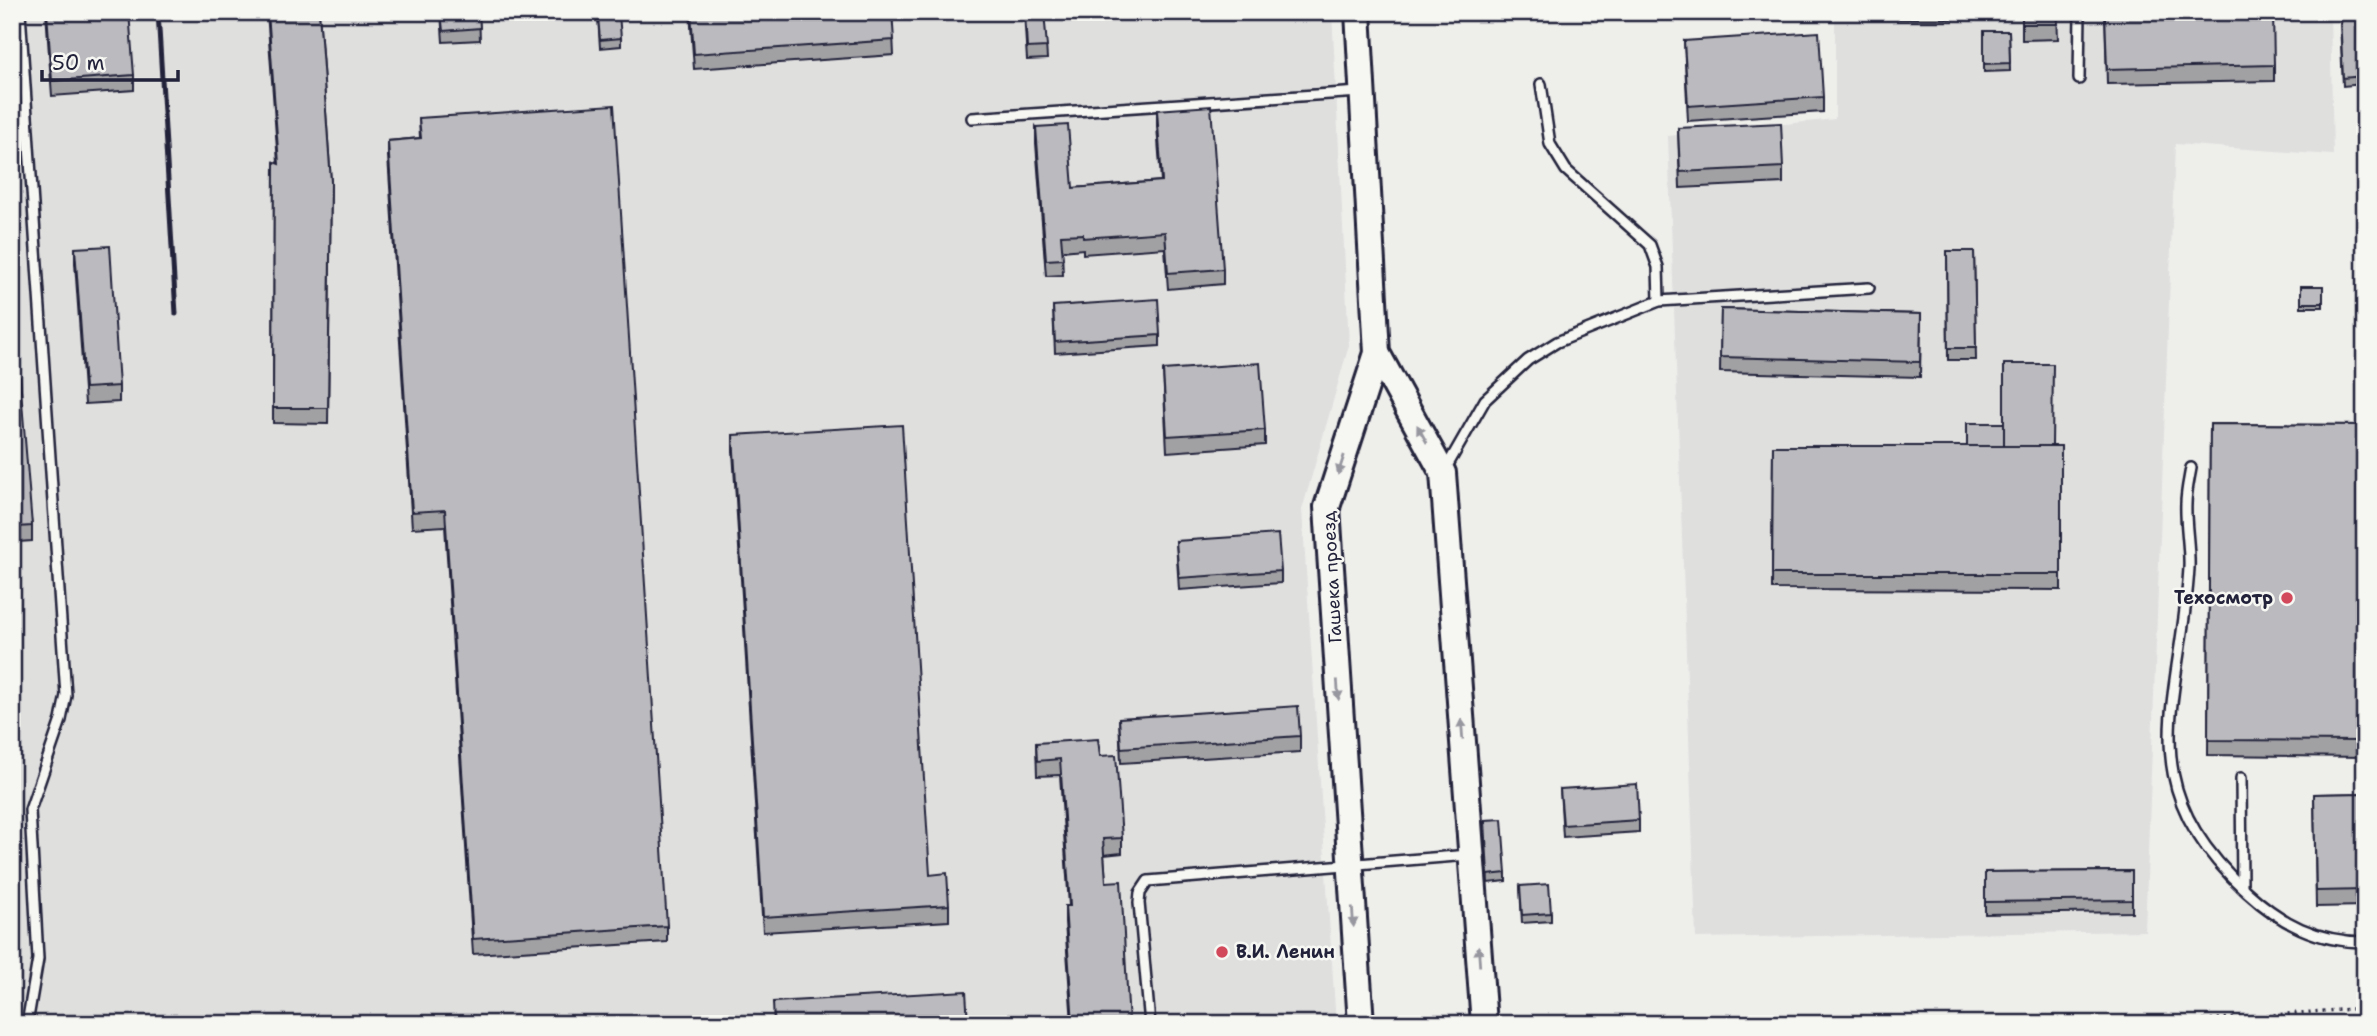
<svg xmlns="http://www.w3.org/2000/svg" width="2377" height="1036" font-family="'Shantell Sans',sans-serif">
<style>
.built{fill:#dfdfde}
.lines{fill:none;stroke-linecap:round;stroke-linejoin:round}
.lane-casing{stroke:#22223b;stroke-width:14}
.secondary-casing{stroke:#22223b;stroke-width:30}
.path{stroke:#22223b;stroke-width:3.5;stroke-dasharray:2 5;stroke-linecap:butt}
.lane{stroke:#f6f6f2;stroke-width:9}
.secondary{stroke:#f6f6f2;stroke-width:24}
.rail{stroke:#22223b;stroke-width:5}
.wall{fill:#a1a1a4;stroke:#22223b;stroke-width:2}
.building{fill:#bbbbbf;stroke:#22223b;stroke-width:2}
.oneway{fill:#9797a0}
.poi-dot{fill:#d1495b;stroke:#f6f6f2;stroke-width:2.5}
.labels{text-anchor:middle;stroke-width:5;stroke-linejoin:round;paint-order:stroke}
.street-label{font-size:18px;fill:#22223b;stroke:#f6f6f2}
.poi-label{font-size:18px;font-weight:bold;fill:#22223b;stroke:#f6f6f2;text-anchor:end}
</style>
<rect width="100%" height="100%" fill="#eeeeeb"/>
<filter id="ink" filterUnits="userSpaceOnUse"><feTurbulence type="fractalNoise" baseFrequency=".0143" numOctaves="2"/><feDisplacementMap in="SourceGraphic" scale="14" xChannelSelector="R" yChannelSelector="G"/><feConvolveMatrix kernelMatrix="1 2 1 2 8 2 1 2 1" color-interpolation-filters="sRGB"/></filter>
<g filter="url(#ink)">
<!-- built -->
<g class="built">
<polygon points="12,12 1332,12 1349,345 1302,510 1336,1024 12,1024"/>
<polygon points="1867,12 2330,12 2333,155 2175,144 2145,931 1696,938 1668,136 1835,119 1835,17"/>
</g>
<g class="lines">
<defs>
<g id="lane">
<polyline points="20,12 66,695 61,720 30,810 38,959 27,1024"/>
<polyline points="2079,79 2080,12"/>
<polyline points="1541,84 1550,144 1566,170 1650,245 1658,267 1659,301"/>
<polyline points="972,118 1360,92"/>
<polyline points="1446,468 1485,400 1528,360 1557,342 1659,301 1869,288"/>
<path d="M2191 468C2189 480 2186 492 2186 504 2185 525 2190 547 2189 568 2181 704 2127 781 2247 892 2281 923 2317 942 2365 942"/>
<polyline points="2241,778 2242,887"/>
<polyline points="1150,1024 1139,903 1140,893 1148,881 1469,855"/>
</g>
<g id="secondary">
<polyline points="1358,12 1377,353 1327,507 1361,1024"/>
<polyline points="1377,353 1443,473 1484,1024"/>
</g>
</defs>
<!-- lane casing -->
<use href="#lane" class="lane-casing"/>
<!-- secondary casing -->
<use href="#secondary" class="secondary-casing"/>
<!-- path -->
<polyline class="path" points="2155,1024 2365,1008"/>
<!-- lane -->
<use href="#lane" class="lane"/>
<!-- secondary -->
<use href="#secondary" class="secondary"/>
<!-- rail -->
<polyline class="rail" points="158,12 176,314"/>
</g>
<!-- wall -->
<g class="wall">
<polygon points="46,12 134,75 134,90 52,96"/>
<polygon points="267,12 319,12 331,182 328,424 273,423 274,162 278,163"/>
<polygon points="441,12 479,12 480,40 443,42"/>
<polygon points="690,12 892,12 894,55 694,69"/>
<polygon points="1024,12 1044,12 1047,59 1027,60"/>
<rect x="1876" y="12" width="77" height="7"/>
<polygon points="2022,12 2057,12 2058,39 2022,40"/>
<polygon points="2105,12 2274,65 2274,81 2107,84"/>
<polygon points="598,16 621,38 621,46 600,48"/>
<polygon points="2340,22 2363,76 2363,84 2343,86"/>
<polygon points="1984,31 2009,31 2010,71 1984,72"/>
<polygon points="1684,41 1823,97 1823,112 1688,121"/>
<polygon points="1157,110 1223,269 1223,284 1168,289 1165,248 1083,254 1083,249 1062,251 1063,275 1046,276 1036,143 1036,127 1073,188 1161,181 1157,126"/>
<polygon points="419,118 667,926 667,942 473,954 445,526 412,528 388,156 388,141 420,138"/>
<polygon points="1678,128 1783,167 1783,183 1680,188"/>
<polygon points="75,248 119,386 119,402 85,404 75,263"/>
<polygon points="1947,251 1974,251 1976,360 1948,360"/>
<rect x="2301" y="286" width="22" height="21"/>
<polygon points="1053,306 1160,335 1160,346 1055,353"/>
<polygon points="1721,309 1921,314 1920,377 1720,372"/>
<polygon points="1163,370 1265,430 1265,445 1167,452"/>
<polygon points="12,378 32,526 32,541 18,542 19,574 12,575"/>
<polygon points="2210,424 2365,425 2365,757 2208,755"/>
<polygon points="733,435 930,875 949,905 949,921 763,932 733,451"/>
<polygon points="1773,446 2061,446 2061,590 1772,589"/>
<polygon points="1176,541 1281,571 1281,583 1179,590"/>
<polygon points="1119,718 1300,736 1300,752 1121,763"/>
<polygon points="1036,743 1100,756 1122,838 1122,853 1104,855 1106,882 1129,1024 1072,1024 1065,922 1065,906 1069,906 1060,775 1037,776"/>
<polygon points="1560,789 1639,820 1639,832 1563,837"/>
<polygon points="2365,793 2365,906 2316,907 2314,794"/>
<polygon points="1485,820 1506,873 1506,881 1488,883"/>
<polygon points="2132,871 2132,912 1985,914 1985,872"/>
<polygon points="1520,886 1551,913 1551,921 1522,923"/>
</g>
<!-- building -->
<g class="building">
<polygon points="47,12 129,12 134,75 52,81"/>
<polygon points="268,12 319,12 331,182 328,408 273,408 274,162 279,164"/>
<polygon points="441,12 479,12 480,28 443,31"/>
<polygon points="691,12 892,12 894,40 694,54"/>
<polygon points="1025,12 1044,12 1047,47 1027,48"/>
<polygon points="2022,12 2057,12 2058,24 2022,24"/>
<polygon points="2105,12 2273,12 2274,65 2107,69"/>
<polygon points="2359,13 2363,76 2343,78 2340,14"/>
<polygon points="619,14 621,38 600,40 598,16"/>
<polygon points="1984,31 2009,31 2010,63 1984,64"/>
<polygon points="1819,32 1823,97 1688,106 1684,41"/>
<polygon points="614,105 667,926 473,939 445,510 412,512 388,141 421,138 419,118"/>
<polygon points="1211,106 1223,269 1168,273 1165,232 1083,238 1083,234 1061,235 1063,259 1046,260 1036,127 1068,125 1073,188 1162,181 1157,110"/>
<polygon points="1781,123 1783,167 1680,172 1678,128"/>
<polygon points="110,246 119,386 85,388 75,248"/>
<polygon points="1947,251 1974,251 1976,348 1948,348"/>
<rect x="2301" y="286" width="22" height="17"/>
<polygon points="1158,299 1160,335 1055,342 1053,306"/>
<polygon points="1721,309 1921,314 1920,362 1720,357"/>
<polygon points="1260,363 1265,430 1167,436 1163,370"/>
<polygon points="2004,364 2053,364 2052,446 2004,446"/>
<polygon points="20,377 32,526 17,527 19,559 12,559 12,378"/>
<rect x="1967" y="423" width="37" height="23"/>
<polygon points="2210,424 2365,425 2365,741 2208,740"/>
<polygon points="902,425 930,875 947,873 949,905 763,917 733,435"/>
<polygon points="1773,446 2061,446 2061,574 1772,574"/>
<polygon points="1278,534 1281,571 1179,578 1176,541"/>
<polygon points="1298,706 1300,736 1121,748 1119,718"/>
<polygon points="1098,739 1100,756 1116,755 1122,838 1103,839 1106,882 1121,881 1129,1024 1073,1024 1065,906 1070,906 1060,759 1037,761 1036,743"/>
<polygon points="1637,784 1639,820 1563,825 1560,789"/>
<polygon points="2365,793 2365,890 2316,891 2314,794"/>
<polygon points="1502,819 1506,873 1488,875 1485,820"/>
<polygon points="2132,871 2132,900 1985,902 1985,872"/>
<polygon points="1549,884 1551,913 1522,915 1520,886"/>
<polygon points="966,991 968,1024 774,1024 773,1002"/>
<polygon points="682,1017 683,1024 569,1024"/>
</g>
<!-- one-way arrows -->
<defs><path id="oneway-solid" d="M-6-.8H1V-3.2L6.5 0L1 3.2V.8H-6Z" transform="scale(1.75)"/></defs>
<g class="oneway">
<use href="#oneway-solid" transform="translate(1422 434) rotate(-119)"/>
<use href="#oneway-solid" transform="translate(1341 465) rotate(108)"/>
<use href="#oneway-solid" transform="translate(1338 690) rotate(86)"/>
<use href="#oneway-solid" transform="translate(1462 729) rotate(-94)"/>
<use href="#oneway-solid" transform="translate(1353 917) rotate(86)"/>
<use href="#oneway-solid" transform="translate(1479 956) rotate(-94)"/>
</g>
</g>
<!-- markers -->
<g class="poi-dot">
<circle cx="2287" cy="598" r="7"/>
<circle cx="1222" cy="952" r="7"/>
</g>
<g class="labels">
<!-- street labels -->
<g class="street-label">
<text transform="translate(1332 577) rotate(-93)" y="6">Гашека проезд</text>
</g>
<!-- poi labels -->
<g class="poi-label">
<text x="2273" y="604">Техосмотр</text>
<text x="1236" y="958" text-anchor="start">В.И. Ленин</text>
</g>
</g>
<!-- margin -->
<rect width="2377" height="1036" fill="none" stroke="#f6f6f2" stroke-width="42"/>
<rect x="21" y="21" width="2335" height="994" fill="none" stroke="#22223b" stroke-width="2.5" filter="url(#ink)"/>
<!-- scale -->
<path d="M42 70v10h136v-10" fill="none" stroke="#22223b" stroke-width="3.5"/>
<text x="52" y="70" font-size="21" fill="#22223b" stroke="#f6f6f2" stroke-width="5" paint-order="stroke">50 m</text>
</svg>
